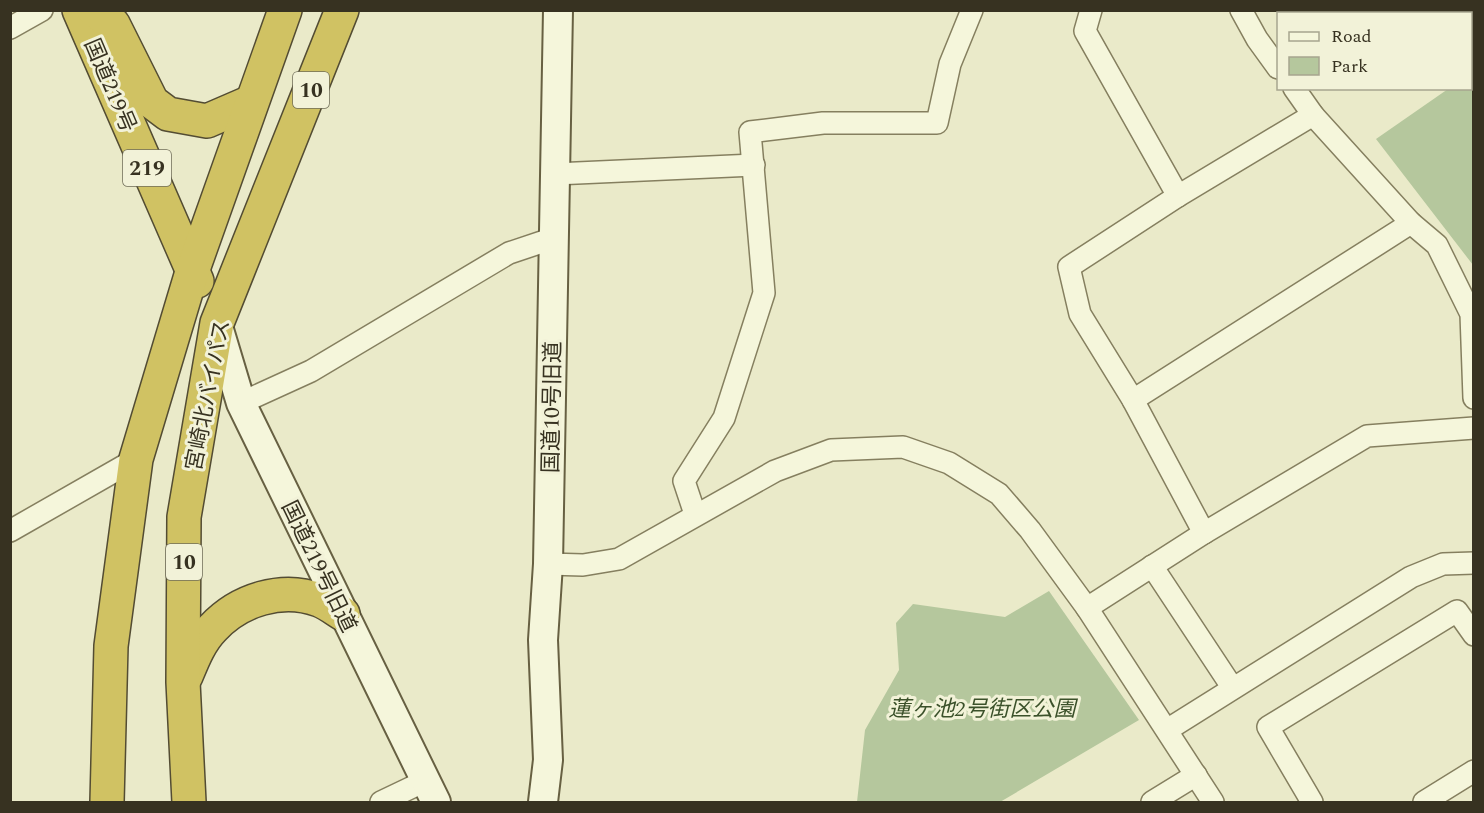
<svg xmlns="http://www.w3.org/2000/svg" width="1484" height="813" font-family="Spectral,'Noto Sans JP',serif">
<style>
.green{fill:#b5c79d}
.lines{fill:none;stroke-linecap:round;stroke-linejoin:round}
.street-casing{stroke:#857f5f;stroke-width:24}
.secondary-casing{stroke:#676042;stroke-width:32}
.highway-casing{stroke:#534c33;stroke-width:36}
.street{stroke:#f5f6db;stroke-width:21}
.secondary{stroke:#f5f6db;stroke-width:28}
.highway{stroke:#d0c263;stroke-width:33}
.labels{text-anchor:middle;stroke-width:6;stroke-linejoin:round;paint-order:stroke}
.shield{fill:#f2f2d8;stroke:#6f6c58;stroke-width:1.5}
.shield-label{font-size:21px;font-weight:bold;fill:#373221}
.street-label{font-size:22px;fill:#373221;stroke:#f2f2d8}
.park-label{font-size:22px;font-style:italic;fill:#3b512a;stroke:#f2f2d8}
</style>
<rect width="100%" height="100%" fill="#eaeac9"/>
<!-- green -->
<g class="green">
<polygon points="1473,71 1473,265 1376,139 1448,89 1470,88 1471,73"/>
<polygon points="1049,591 1139,720 1000,802 857,802 865,730 899,670 896,623 913,604 1005,617"/>
</g>
<g class="lines">
<defs>
<g id="street">
<polyline points="1091,10 1085,31 1178,196"/>
<polyline points="1241,10 1257,39 1278,68"/>
<polyline points="10,28 42,10"/>
<polyline points="1294,88 1313,115 1411,223 1437,245 1471,314 1474,398"/>
<polyline points="555,174 754,165"/>
<polyline points="1133,400 1411,223"/>
<polyline points="241,403 311,371 509,253 554,238"/>
<polyline points="695,514 684,481 724,418 764,293 750,132 823,123 937,123 950,64 972,10"/>
<polyline points="10,531 136,459"/>
<polyline points="1204,533 1133,400 1080,314 1069,267 1178,196 1313,115"/>
<polyline points="548,564 583,565 619,559 775,471 831,450 903,447 949,463 999,494 1030,530 1087,608 1213,802"/>
<polyline points="1152,566 1232,687"/>
<polyline points="1087,608 1204,533 1367,436 1474,428"/>
<polyline points="1167,730 1411,577 1443,564 1474,563"/>
<polyline points="381,802 425,781"/>
<polyline points="1152,802 1196,775"/>
<polyline points="1312,802 1268,727 1457,611 1474,635"/>
<polyline points="1424,802 1474,771"/>
</g>
<g id="secondary">
<polyline points="217,323 241,403 436,802"/>
<polyline points="543,802 548,760 543,640 548,564 558,10"/>
</g>
<g id="highway">
<polyline points="79,10 197,281"/>
<polyline points="94,10 113,24 152,102 168,114 207,121 251,102"/>
<path d="M186 676C193 659 200 641 213 628 239 600 282 586 319 600 327 603 335 609 343 614"/>
<polyline points="107,802 111,646 136,459 192,272 285,10"/>
<polyline points="189,802 183,682 184,517 217,323 342,10"/>
</g>
</defs>
<!-- street casing -->
<use href="#street" class="street-casing"/>
<!-- secondary casing -->
<use href="#secondary" class="secondary-casing"/>
<!-- highway casing -->
<use href="#highway" class="highway-casing"/>
<!-- street -->
<use href="#street" class="street"/>
<!-- secondary -->
<use href="#secondary" class="secondary"/>
<!-- highway -->
<use href="#highway" class="highway"/>
</g>
<g class="labels">
<!-- shield labels -->
<g class="shield">
<rect x="293" y="72" width="36" height="36" rx="4.5"/>
<rect x="123" y="150" width="48" height="36" rx="4.5"/>
<rect x="166" y="544" width="36" height="36" rx="4.5"/>
</g>
<g class="shield-label">
<text x="311" y="97">10</text>
<text x="147" y="175">219</text>
<text x="184" y="569">10</text>
</g>
<!-- street labels -->
<g class="street-label">
<text transform="translate(111 85) rotate(67)" y="8">国道219号</text>
<text transform="translate(207 395) rotate(-79)" y="8">宮崎北バイパス</text>
<text transform="translate(551 407) rotate(-89)" y="8">国道10号旧道</text>
<text transform="translate(320 566) rotate(64)" y="8">国道219号旧道</text>
</g>
<!-- park labels -->
<g class="park-label">
<text x="982" y="716">蓮ヶ池2号街区公園</text>
</g>
</g>
<!-- border -->
<rect width="1484" height="813" fill="none" stroke="#373221" stroke-width="24"/>
<!-- legend -->
<rect x="1277" y="12" width="195" height="78" fill="#f2f2d8" stroke="#a7a58f" stroke-width="1.5"/>
<rect x="1289" y="32" width="30" height="9" fill="#f5f6db" stroke="#a7a58f" stroke-width="1.5"/>
<text x="1331" y="42" font-size="18" fill="#373221">Road</text>
<rect x="1289" y="57" width="30" height="18" fill="#b5c79d" stroke="#a7a58f" stroke-width="1.5"/>
<text x="1331" y="72" font-size="18" fill="#373221">Park</text>
</svg>
